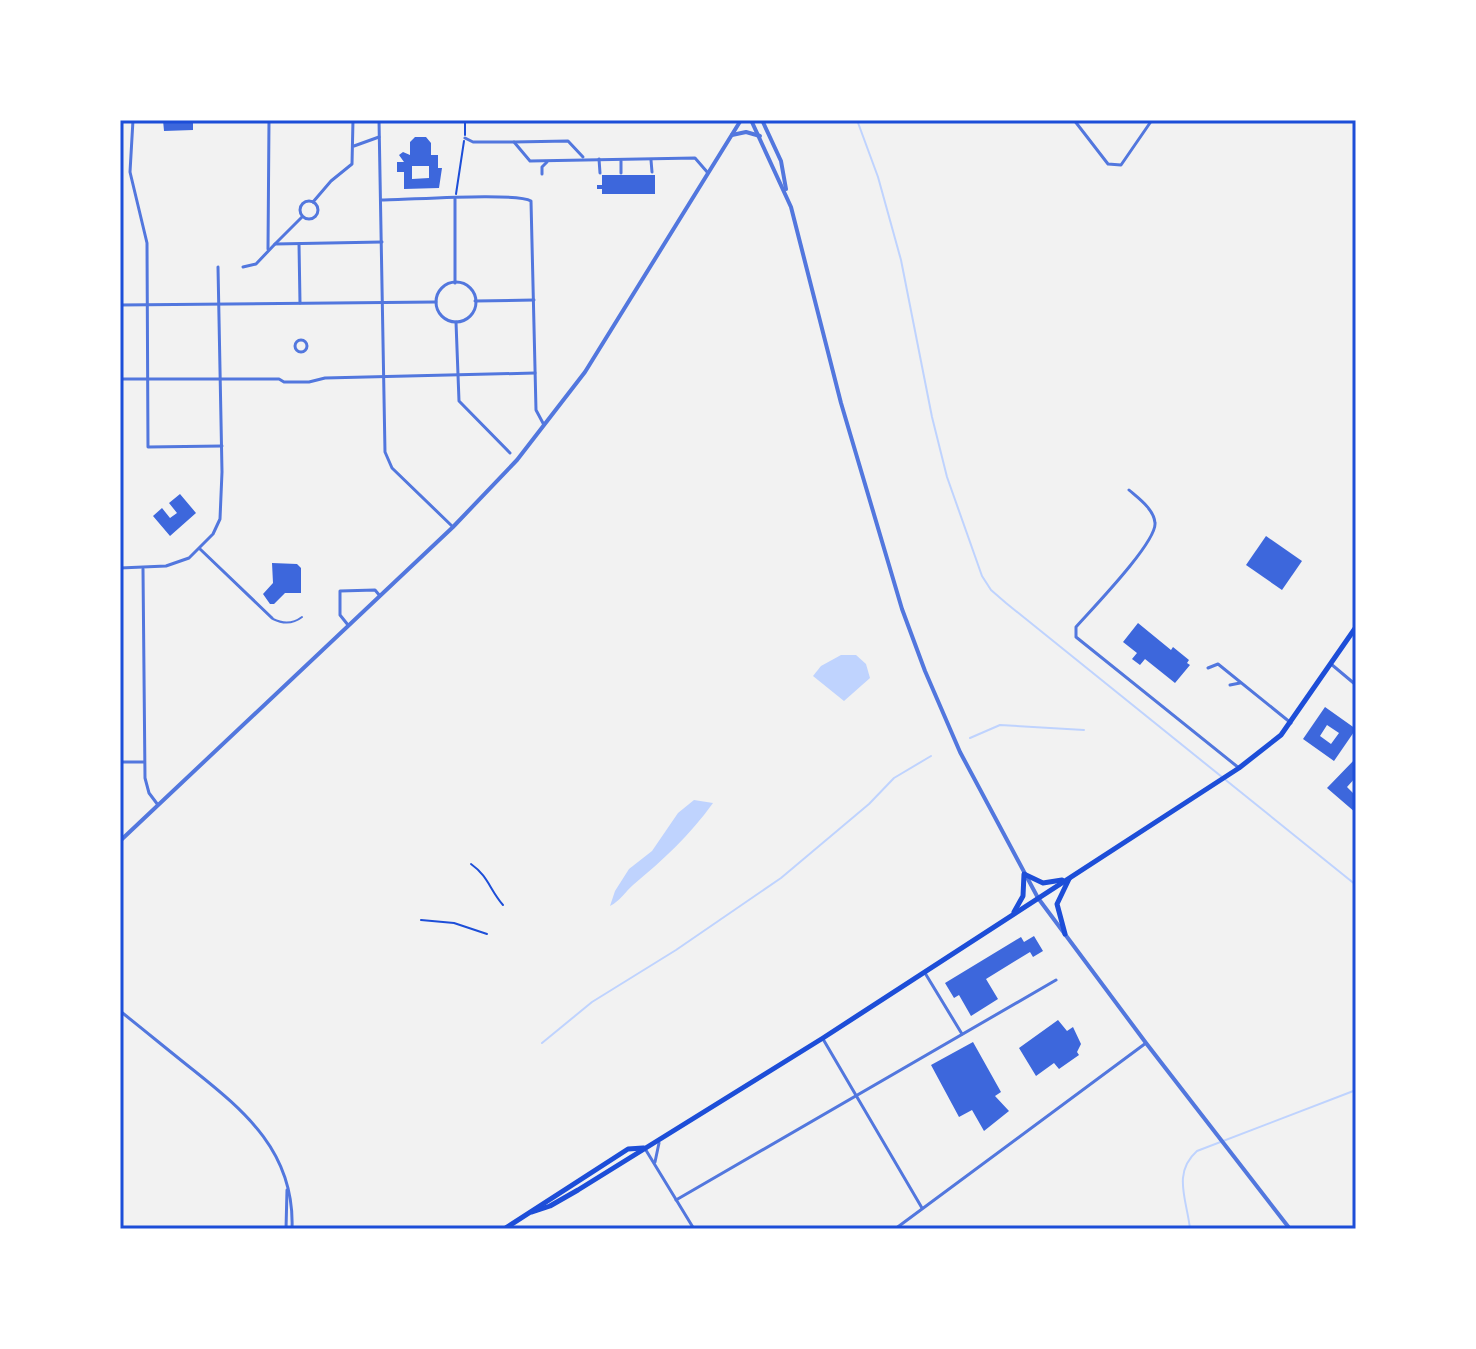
<svg xmlns="http://www.w3.org/2000/svg" width="1476" height="1349" font-family="Jost,sans-serif">
<style>
.water{fill:#bfd3fe}
.lines{fill:none;stroke-linecap:round;stroke-linejoin:round}
.stream{stroke:#bfd3fe;stroke-width:2}
.building{fill:#3d67dc;fill-rule:evenodd}
.path{stroke:#1d4ed8;stroke-width:2}
.service{stroke:#5277de;stroke-width:2}
.pedestrian{stroke:#5277de;stroke-width:3}
.minor{stroke:#5277de;stroke-width:3}
.tertiary{stroke:#5277de;stroke-width:4}
.secondary{stroke:#1d4ed8;stroke-width:5}
.neatline{fill:none;stroke:#1d4ed8;stroke-width:3}
</style>
<rect width="100%" height="100%" fill="#f2f2f2"/>
<!-- water -->
<g class="water">
<polygon points="841,655 856,655 866,664 870,678 844,701 813,676 821,666"/>
<path d="M694 800 713 803C690 835 663 860 633 885 625 892 620 901 610 906L615 891 629 869 652 851 678 813Z"/>
</g>
<g class="lines">
<!-- stream -->
<g class="stream">
<polyline points="857,120 878,177 901,260 932,417 947,477 982,576 991,590 1006,603 1356,885"/>
<polyline points="970,738 1000,725 1084,730"/>
<polyline points="542,1043 592,1002 676,950 781,878 869,804 894,778 931,756"/>
<path d="M1190 1229C1187 1200 1172 1173 1197 1151L1356 1090"/>
</g>
</g>
<!-- building -->
<g class="building">
<polygon points="163,120 193,120 193,130 164,131"/>
<path d="M415 137H426L431 143V155H438V168H442L439 188 404 189V172H397V162H404L399 155 403 152 410 155V142ZM412 166H429V178L412 179Z"/>
<polygon points="602,175 655,175 655,194 602,194 602,189 597,189 597,185 602,185"/>
<polygon points="180,494 196,513 170,536 153,516 162,508 170,518 177,513 169,503"/>
<polygon points="1266,536 1302,561 1282,590 1246,565"/>
<polygon points="272,563 297,564 301,568 301,593 285,593 274,604 270,604 263,594 273,583"/>
<polygon points="1138,623 1171,650 1173,647 1189,660 1187,663 1190,665 1175,683 1145,659 1140,665 1132,659 1137,653 1123,642"/>
<path d="M1325 707 1356 729 1334 761 1303 739ZM1327 725 1339 733 1331 744 1320 736Z"/>
<polygon points="1356,758 1356,777 1347,787 1356,796 1356,813 1327,788"/>
<polygon points="1034,936 1043,951 1033,957 1030,952 986,979 998,999 971,1016 959,995 954,998 945,983 1021,937 1024,942"/>
<polygon points="1058,1020 1067,1031 1073,1027 1081,1044 1077,1052 1079,1055 1059,1069 1054,1063 1036,1076 1019,1048"/>
<polygon points="973,1042 1001,1092 995,1096 1009,1111 984,1131 972,1110 959,1117 931,1065"/>
</g>
<g class="lines">
<!-- path -->
<g class="path">
<polyline points="465,135 465,120"/>
<polyline points="456,194 464,141"/>
<path d="M471 864C488 876 490 890 503 905"/>
<polyline points="421,920 454,923 487,934"/>
</g>
<!-- service -->
<path class="service" d="M273 619C283 624 293 624 302 617"/>
<!-- pedestrian -->
<g class="pedestrian">
<polyline points="465,138 473,142 514,142 530,161 695,158 708,173"/>
<polyline points="514,142 568,141 583,157"/>
<polyline points="354,146 379,137"/>
<polyline points="599,159 600,173"/>
<polyline points="651,160 652,172"/>
<polyline points="621,161 621,173"/>
<polyline points="542,174 542,167 547,162"/>
<circle cx="309" cy="210" r="9"/>
<polyline points="313,202 331,181 352,164 353,120"/>
<polyline points="275,244 302,217"/>
<polyline points="299,244 300,303"/>
<polyline points="268,249 269,120"/>
<polyline points="243,267 256,264 275,244 382,242"/>
<circle cx="301" cy="346" r="6"/>
</g>
<!-- minor -->
<g class="minor">
<polyline points="133,120 130,172 147,243 148,447 222,446"/>
<polyline points="379,120 385,452 392,468 453,527"/>
<polyline points="1074,120 1108,164 1121,165 1152,120"/>
<polyline points="455,199 455,283"/>
<path d="M382 200C408 200 515 192 531 201L536 410 544 425"/>
<circle cx="456" cy="302" r="20"/>
<polyline points="475,301 534,300"/>
<polyline points="120,305 436,302"/>
<polyline points="456,322 459,401 510,453"/>
<polyline points="120,379 279,379 284,382 309,382 325,378 535,373"/>
<path d="M1129 490C1138 498 1154 509 1155 523 1157 542 1092 609 1076 627V637L1239 768"/>
<polyline points="200,549 272,618"/>
<polyline points="120,568 166,566 189,558 213,534 220,519 222,472 218,267"/>
<polyline points="143,569 145,778 149,793 158,805"/>
<polyline points="348,625 340,615 340,591 375,590 380,596"/>
<polyline points="1331,664 1356,685"/>
<polyline points="1208,668 1218,664 1291,723"/>
<polyline points="1230,685 1240,683"/>
<polyline points="120,762 144,762"/>
<polyline points="925,973 962,1034"/>
<path d="M120 1011C144 1030 168 1050 192 1069 246 1112 295 1153 292 1229"/>
<polyline points="823,1039 922,1208"/>
<polyline points="644,1147 694,1229"/>
<polyline points="655,1162 659,1143"/>
<polyline points="676,1200 1056,980"/>
<polyline points="286,1229 287,1190"/>
<polyline points="895,1229 1146,1043"/>
</g>
<!-- tertiary -->
<g class="tertiary">
<polyline points="751,120 791,207 841,403 902,609 925,671 960,752 1038,898 1146,1043 1290,1229"/>
<polyline points="762,120 781,161 786,189"/>
<polyline points="732,135 746,132 760,136"/>
<polyline points="120,841 453,527 517,460 585,372 741,120"/>
</g>
<!-- secondary -->
<g class="secondary">
<polyline points="1014,912 1023,896 1024,874 1043,883 1062,880"/>
<polyline points="1065,934 1057,904 1069,879"/>
<polyline points="532,1212 550,1206 578,1190 823,1038 1239,768 1281,735 1356,627"/>
<polyline points="504,1229 628,1149 643,1148"/>
</g>
</g>
<!-- border -->
<rect width="1476" height="1349" fill="none" stroke="#ffffff" stroke-width="244"/>
<rect x="122" y="122" width="1232" height="1105" class="neatline"/>
</svg>
